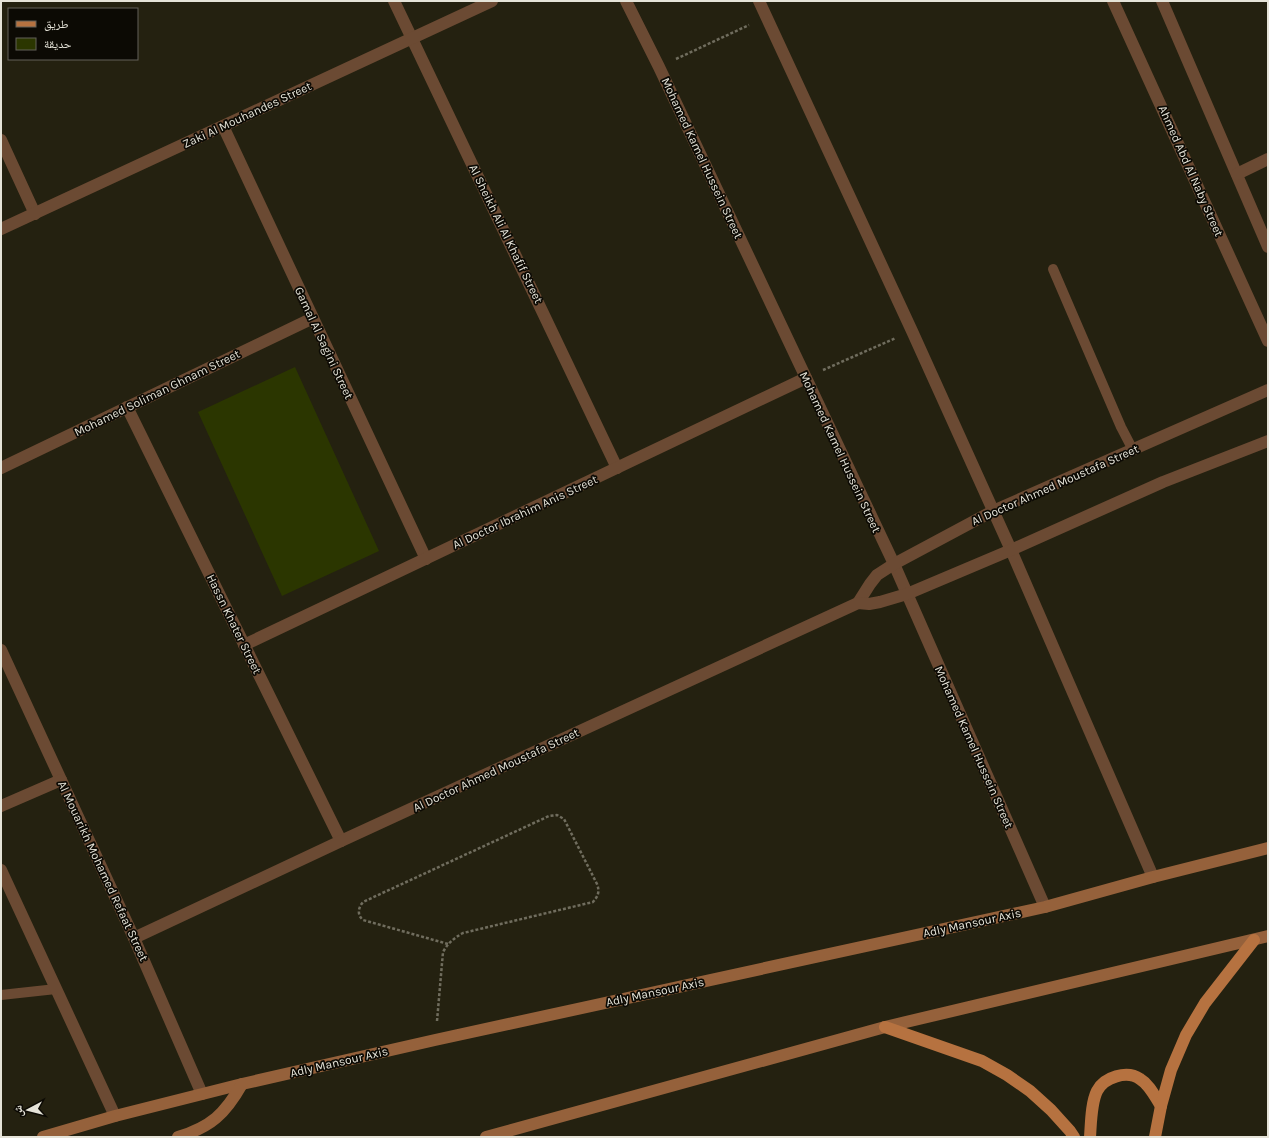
<svg xmlns="http://www.w3.org/2000/svg" width="1269" height="1138" font-family="Karla,'Noto Naskh Arabic',sans-serif">
<style>
.green{fill:#2b3600}
.lines{fill:none;stroke-linecap:round;stroke-linejoin:round}
.path{stroke:#706d5e;stroke-width:2.5;stroke-dasharray:3 2;stroke-linecap:butt}
.service{stroke:#6b4a33;stroke-width:10}
.minor{stroke:#6b4a33;stroke-width:12}
.secondary{stroke:#95613b;stroke-width:12}
.primary{stroke:#b67240;stroke-width:12}
.labels{text-anchor:middle;stroke-width:3.5;stroke-linejoin:round;paint-order:stroke}
.street-label{font-size:12px;fill:#e5e3d8;stroke:#0c0a04}
</style>
<rect width="100%" height="100%" fill="#242110"/>
<!-- green -->
<polygon class="green" points="295,367 379,551 282,596 198,412"/>
<g class="lines">
<!-- path -->
<g class="path">
<polyline points="676,59 749,25"/>
<polyline points="823,370 896,338"/>
<path d="M437 1021 443 952C448 943 454 938 463 933L593 902C598 896 600 892 597 884L564 819 557 815 549 816 363 902C358 908 357 915 363 920L448 944"/>
</g>
<!-- service -->
<g class="service">
<polyline points="1053,269 1121,427 1133,450"/>
<polyline points="1,995 56,989"/>
</g>
<!-- minor -->
<g class="minor">
<polyline points="394,1 617,468"/>
<polyline points="626,1 659,67 894,564 1045,907"/>
<polyline points="759,1 912,331 1011,550 1153,877"/>
<polyline points="1113,1 1268,341"/>
<polyline points="1162,1 1268,247"/>
<polyline points="223,126 426,559"/>
<polyline points="1,140 35,214"/>
<polyline points="1237,174 1268,159"/>
<polyline points="1,229 492,1"/>
<polyline points="127,407 341,841"/>
<polyline points="1,468 313,318"/>
<polyline points="858,603 870,584 877,575 894,564 993,511 1268,390"/>
<polyline points="244,645 806,378"/>
<polyline points="1,650 134,938 202,1094"/>
<polyline points="1,806 61,780"/>
<polyline points="1,870 115,1116"/>
<polyline points="134,938 341,841 858,603 869,604 880,602 907,594 1011,550 1163,482 1268,441"/>
</g>
<!-- secondary -->
<g class="secondary">
<polyline points="43,1137 115,1116 242,1084 435,1040 1045,907 1153,877 1268,848"/>
<path d="M178 1137C211 1127 225 1114 242 1084"/>
<polyline points="486,1137 885,1027 1268,936"/>
</g>
<!-- primary -->
<g class="primary">
<polyline points="885,1027 982,1061 1007,1075 1030,1091 1051,1110 1070,1131 1074,1137"/>
<path d="M1090 1137C1091 1124 1091 1103 1097 1091 1104 1077 1127 1070 1140 1079 1150 1085 1155 1097 1161 1106"/>
<polyline points="1155,1137 1161,1106 1171,1070 1186,1035 1205,1003 1254,940"/>
</g>
</g>
<g class="labels">
<!-- street labels -->
<g class="street-label">
<text transform="translate(247 115) rotate(-25)" y="4">Zaki Al Mouhandes Street</text>
<text transform="translate(702 158) rotate(65)" y="4">Mohamed Kamel Hussein Street</text>
<text transform="translate(1191 171) rotate(66)" y="4">Ahmed Abd Al Naby Street</text>
<text transform="translate(506 234) rotate(64)" y="4">Al Sheikh Ali Al Khafif Street</text>
<text transform="translate(324 343) rotate(65)" y="4">Gamal Al Sagini Street</text>
<text transform="translate(157 393) rotate(-26)" y="4">Mohamed Soliman Ghnam Street</text>
<text transform="translate(840 452) rotate(65)" y="4">Mohamed Kamel Hussein Street</text>
<text transform="translate(1055 485) rotate(-24)" y="4">Al Doctor Ahmed Moustafa Street</text>
<text transform="translate(525 512) rotate(-25)" y="4">Al Doctor Ibrahim Anis Street</text>
<text transform="translate(234 624) rotate(64)" y="4">Hassn Khater Street</text>
<text transform="translate(974 747) rotate(66)" y="4">Mohamed Kamel Hussein Street</text>
<text transform="translate(496 770) rotate(-25)" y="4">Al Doctor Ahmed Moustafa Street</text>
<text transform="translate(103 871) rotate(65)" y="4">Al Mouarikh Mohamed Refaat Street</text>
<text transform="translate(972 923) rotate(-12)" y="4">Adly Mansour Axis</text>
<text transform="translate(655 992) rotate(-12)" y="4">Adly Mansour Axis</text>
<text transform="translate(339 1062) rotate(-13)" y="4">Adly Mansour Axis</text>
</g>
</g>
<!-- border -->
<rect width="1269" height="1138" fill="none" stroke="#e5e3d8" stroke-width="4"/>
<!-- legend -->
<rect x="8" y="8" width="130" height="52" fill="#0c0a04" stroke="#636159"/>
<rect x="16" y="21" width="20" height="6" fill="#b67240" stroke="#636159"/>
<text x="44" y="28" font-size="12" fill="#e5e3d8">طريق</text>
<rect x="16" y="38" width="20" height="12" fill="#2b3600" stroke="#636159"/>
<text x="44" y="48" font-size="12" fill="#e5e3d8">حديقة</text>
<!-- north arrow -->
<g transform="translate(28 1110) rotate(263)" stroke="#0c0a04" stroke-width="3" paint-order="stroke">
<path d="M0-3L7 15L0 10L-7 15Z" fill="#e5e3d8"/>
<text y="-6" font-size="11" font-weight="bold" text-anchor="middle" fill="#e5e3d8">ش</text>
</g>
</svg>
